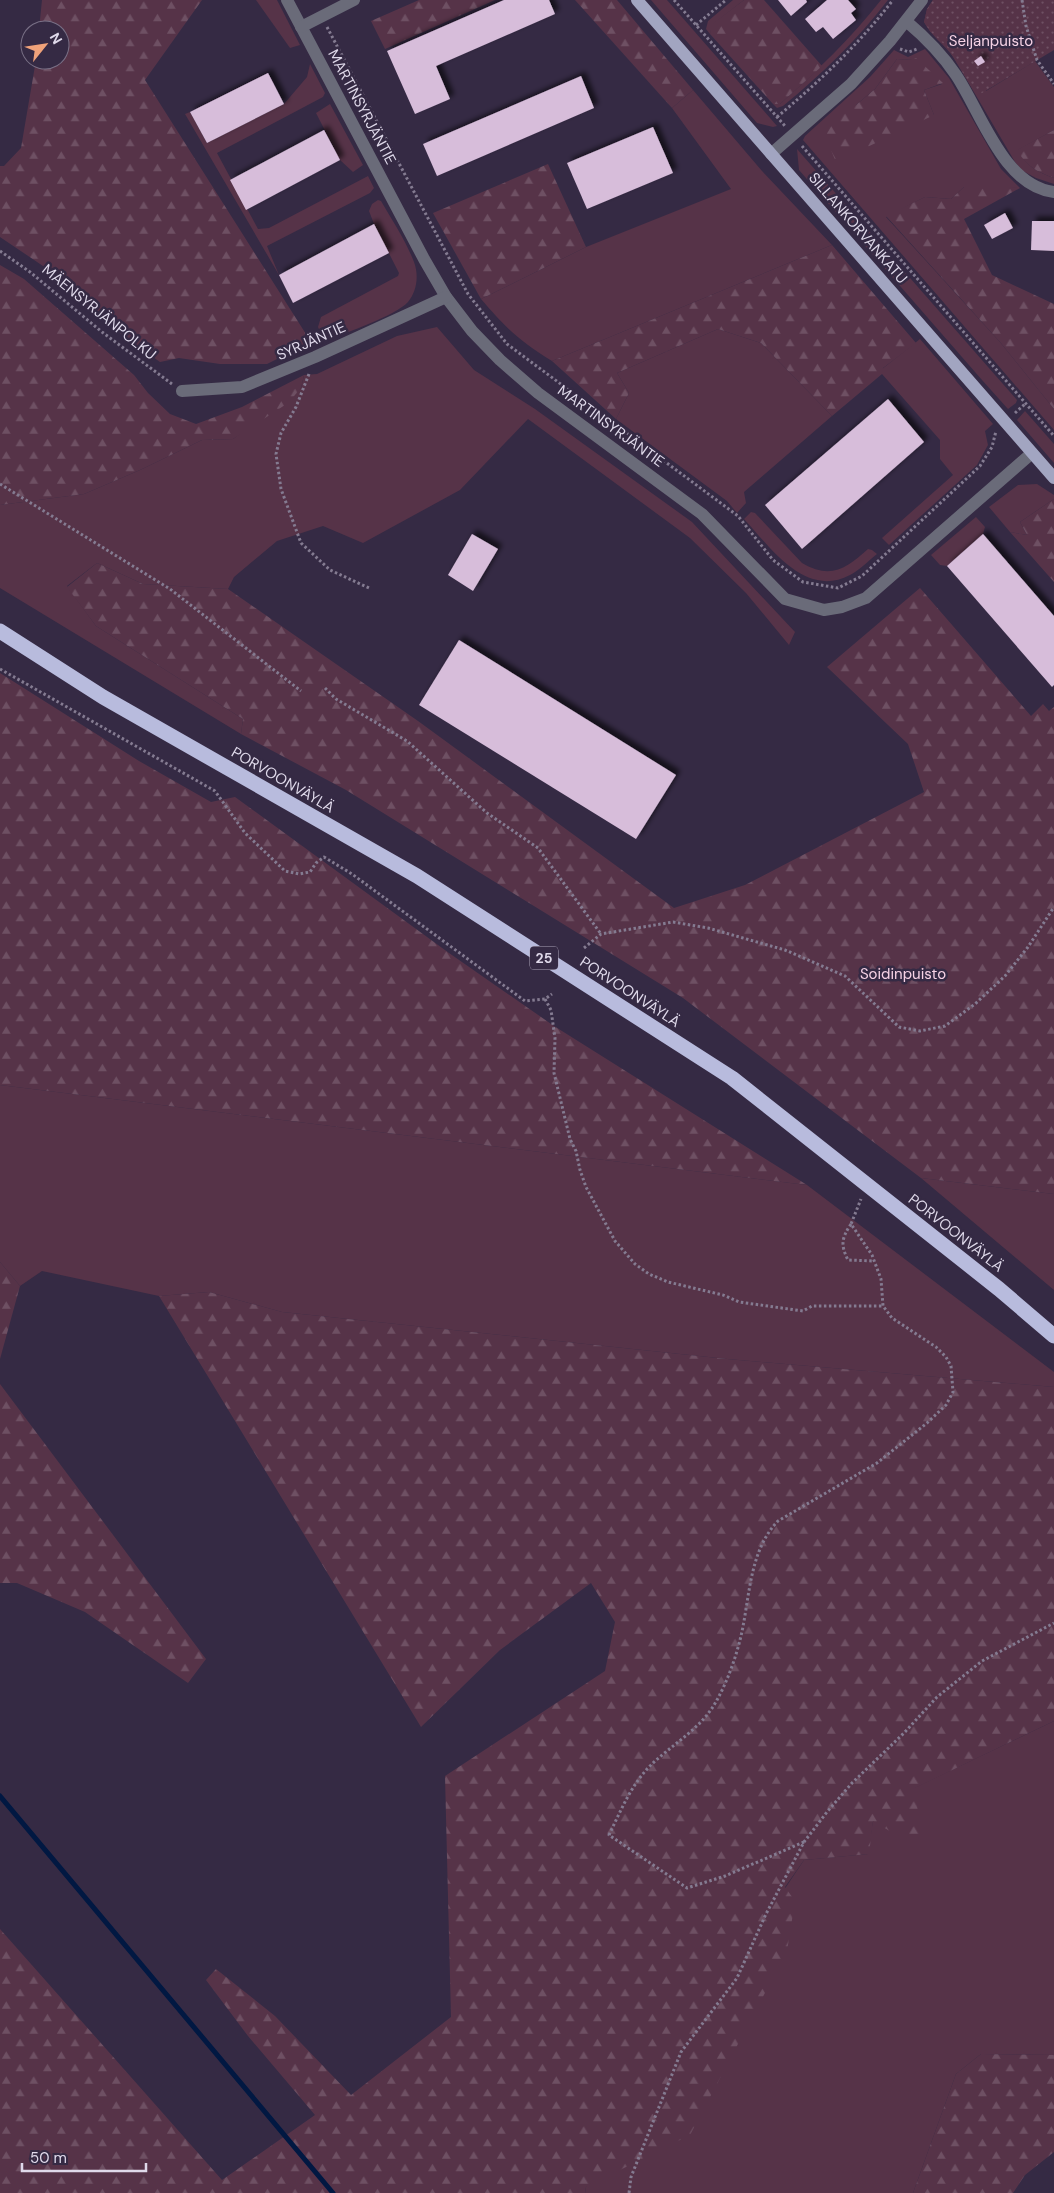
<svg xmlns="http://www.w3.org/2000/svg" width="1054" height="2193" font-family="'DM Sans',sans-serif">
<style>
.green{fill:#563348;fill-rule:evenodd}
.forest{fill:url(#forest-firs)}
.park{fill:url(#park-dots)}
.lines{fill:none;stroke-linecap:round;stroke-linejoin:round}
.stream{stroke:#011842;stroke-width:5}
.building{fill:#d7bdda;filter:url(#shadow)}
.path{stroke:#847b91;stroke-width:3;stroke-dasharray:2.5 2.5;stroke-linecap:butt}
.minor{stroke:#6a6b79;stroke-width:12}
.major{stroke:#a2a5c1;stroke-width:12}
.highway{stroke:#b8bbdd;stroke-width:15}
.labels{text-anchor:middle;stroke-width:5;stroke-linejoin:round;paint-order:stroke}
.shield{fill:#352a44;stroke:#aca4b8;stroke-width:1}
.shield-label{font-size:14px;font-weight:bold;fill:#dfd9ea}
.park-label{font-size:15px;fill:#f6d2e5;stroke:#352a44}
.street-label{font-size:15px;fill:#dfd9ea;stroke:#352a44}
</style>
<defs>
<pattern id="forest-firs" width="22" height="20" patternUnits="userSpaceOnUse" patternTransform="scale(1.25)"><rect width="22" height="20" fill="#563348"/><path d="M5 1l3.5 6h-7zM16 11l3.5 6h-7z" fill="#6e5063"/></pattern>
<pattern id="park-dots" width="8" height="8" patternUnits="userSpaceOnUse" patternTransform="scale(1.25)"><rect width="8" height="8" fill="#563348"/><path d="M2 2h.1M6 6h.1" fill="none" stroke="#6e5063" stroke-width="1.8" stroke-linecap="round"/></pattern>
<filter id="shadow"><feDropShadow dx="4.5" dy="-4.5" stdDeviation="2.5" flood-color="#0009"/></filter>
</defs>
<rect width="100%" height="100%" fill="#352a44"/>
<!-- green -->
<g class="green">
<polygon points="256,0 277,0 300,45 290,48"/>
<polygon points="651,0 667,0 777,126 773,127 757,123"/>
<polygon points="733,0 744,0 712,25 710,34 706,29 708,21"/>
<path d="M881 0H888C857 40 822 74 783 106L777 108 773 104H780C817 71 851 38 881 0Z"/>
<path d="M933 0 986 91 1035 61 1054 87V130L1018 150C1026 166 1037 172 1054 178V184L1036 178 1023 171 1015 162 954 58C945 45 931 36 924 22L927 9Z"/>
<path d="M925 49 949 78 1001 169 1020 188 964 187 951 199 925 197 886 217 1000 342 1054 409V430L803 140 805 136 870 77 894 50 908 57ZM897 59 912 60 942 84 924 90 934 115 856 105 875 89Z"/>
<polygon points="310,64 325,93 323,97 217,153 258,229 269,228 368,176 374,188 370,193 267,246 279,275 185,114 190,112 207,143 284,104 307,77"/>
<path d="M693 90 762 171 832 245 552 361C519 341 505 327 481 299L586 247 731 189 672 108Z"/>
<polygon points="330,104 363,165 353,172 340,160 316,113"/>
<polygon points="797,149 1017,400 1016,403 1008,409 982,380 799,170"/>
<path d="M378 200 381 201C392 220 406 241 414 262 419 275 417 291 408 302 395 316 347 332 328 340H324L318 327 321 317 398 276 399 273 374 224 369 211 372 204Z"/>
<polygon points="437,327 474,370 535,409 692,522 795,632 789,645 746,593 690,538 528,419 460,490 363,543 323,526 277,541 234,577 228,589 143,584 97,563 67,586 96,626 243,719 241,734 0,588 0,505 84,494 140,470 202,440 233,439 301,388 304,375 317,374 397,336"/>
<polygon points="718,329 761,343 832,416 744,492 746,503 737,513 727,501 616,419 629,393 617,373"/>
<polygon points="920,339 993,424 985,431 988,445 977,465 889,545 882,538 953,475 940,459 940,440 882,374 882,369"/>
<polygon points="1025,411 1054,444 1054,463 1017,420"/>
<polygon points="1037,484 1054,495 1054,499 1020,522 1027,535 1010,532 989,507 1018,485"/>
<path d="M751 512 755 513 802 563C831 580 847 568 868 549L872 550 877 554C868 561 860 570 850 575 805 599 770 547 744 519Z"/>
<polygon points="976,517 985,527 983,534 947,566 940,565 931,555"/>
<polygon points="0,1085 807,1185 1054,1372 1054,1387 727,1359 282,1312 209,1292 159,1296 42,1271 20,1286 0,1262"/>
<polygon points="921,1178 1054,1194 1054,1290"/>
<polygon points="1054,1721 1054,2055 981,2054 956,2074 913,2193 585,2193 586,2187 804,1860 868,1854 873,1820 914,1788"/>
</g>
<!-- forest -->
<g class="forest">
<polygon points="42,0 202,0 145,80 311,342 267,364 220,364 179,358 160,362 85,308 46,268 0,237 0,166 4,166 21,148 36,60 60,60 60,30 39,30"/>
<polygon points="419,0 495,0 385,49 371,21"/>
<polygon points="575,0 617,0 693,90 672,108"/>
<polygon points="744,0 764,0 822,66 780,104 773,104 710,34 711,25"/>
<polygon points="916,58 943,83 924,90 934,115 836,162 822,129 856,105 875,89 897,59 912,60"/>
<path d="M1054 130V178C1037 172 1026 166 1017 150Z"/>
<polygon points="548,164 586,247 481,299 433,213"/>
<polygon points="993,186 1020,188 964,219 992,275 1054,304 1054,409 1000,342 886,216 925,197 951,199 964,187"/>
<polygon points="832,245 916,343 883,368 882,374 832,416 761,343 718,329 617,373 629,393 616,419 552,361"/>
<polygon points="0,265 24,279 134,375 148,393 170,414 196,424 242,407 304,375 301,388 288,403 233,439 202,440 140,470 84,494 0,505"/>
<polygon points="1054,499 1054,582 1010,532 1027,535 1020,522"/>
<polygon points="97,563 143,584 228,589 418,721 674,908 745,885 924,792 908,744 827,667 920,588 1031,716 1043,704 1049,711 1054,707 1054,1194 921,1178 683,998 346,790 241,734 243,719 96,626 67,587"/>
<polygon points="0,673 139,761 211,802 235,797 449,953 554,1026 807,1185 0,1085"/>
<polygon points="0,1262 20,1286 0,1359"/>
<polygon points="209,1292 282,1312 727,1359 1054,1387 1054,1721 915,1788 923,1851 873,1821 869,1854 804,1860 785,1887 795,1901 787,1951 690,2135 586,2187 585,2193 0,2193 0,1929 222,2180 315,2115 248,2036 206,1980 216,1969 275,2016 351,2095 451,2017 445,1776 605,1671 615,1622 591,1583 500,1650 421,1727 159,1296"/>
<polygon points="0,1384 206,1659 188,1683 85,1612 17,1583 0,1583"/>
<polygon points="981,2054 1054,2055 1054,2152 1025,2175 1013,2193 913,2193 956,2074"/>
</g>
<!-- park -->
<polygon class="park" points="933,0 1054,0 1054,50 977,96 947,47 930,31 924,22 927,9"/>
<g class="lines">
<!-- stream -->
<polyline class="stream" points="0,1796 333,2193"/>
</g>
<!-- building -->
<g class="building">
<polygon points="504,0 549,0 555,14 436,66 450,99 415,114 387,51"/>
<polygon points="778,0 806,0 807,2 791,16"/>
<polygon points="827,0 848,0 856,9 851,13 856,20 833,39 823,27 816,32 805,19"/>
<polygon points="981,56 985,62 978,66 974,61"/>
<polygon points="268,73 284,104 207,143 190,112"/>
<polygon points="581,76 594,108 437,176 423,144"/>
<polygon points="653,127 673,173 587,209 567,163"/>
<polygon points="324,130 340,160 246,210 230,180"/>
<polygon points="1005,213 1013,228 992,239 984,225"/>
<polygon points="1032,221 1054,221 1054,251 1031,250"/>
<polygon points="374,224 389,253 293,303 279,275"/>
<polygon points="888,399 924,442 802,549 765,505"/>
<polygon points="472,534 498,549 473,591 448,575"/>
<polygon points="983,534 1054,616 1054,685 1052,687 947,566"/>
<polygon points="459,640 676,775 636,839 419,705"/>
</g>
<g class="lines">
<!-- path -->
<g class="path">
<polyline points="674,0 785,126"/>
<polyline points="1022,0 1026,26 1037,60 1054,84"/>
<polyline points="696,25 726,0"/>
<polyline points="327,27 468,294 507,344 738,516 773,560 803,582 838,588 862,576 980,466 992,447 996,431"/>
<polyline points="900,49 909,52 917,49"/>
<path d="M777 117C820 81 859 44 893 0"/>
<polyline points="802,146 1054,436"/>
<polyline points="0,251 30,272 102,332 172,384"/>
<polyline points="309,374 296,407 281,433 276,454 281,489 301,543 330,570 369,588"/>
<polyline points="1015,413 1025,404"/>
<polyline points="0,484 170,589 301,691"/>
<polyline points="0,669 215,791 245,833 285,871 299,874 310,872 316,863 324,857 352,874 525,1001 545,999 552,994"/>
<polyline points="325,688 336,699 407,741 487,813 538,848 601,934"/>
<polyline points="584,948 601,934 673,922 708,928 785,950 845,976 899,1027 920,1031 945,1026 975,1004 1005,976 1028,947 1054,907"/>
<polyline points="545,999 551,1010 555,1038 554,1073 570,1139 576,1151 580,1170 586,1187 615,1241 635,1264 649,1274 668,1282 723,1295 739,1302 803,1311 812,1306 883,1306"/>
<path d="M851 1224C842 1238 840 1244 848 1260L874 1261"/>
<path d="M804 1842 725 1876 687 1888 609 1835C621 1810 632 1783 652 1764 674 1743 702 1728 717 1700 728 1680 736 1657 741 1636 750 1597 749 1551 778 1521L877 1463 927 1423 946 1405 953 1392 951 1366 946 1357 936 1347 892 1318 883 1306 881 1279 872 1255 851 1224 861 1199"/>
<polyline points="629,2193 631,2177 681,2052 737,1978 766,1914 804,1842 827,1812 852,1783 904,1733 937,1697 982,1661 1054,1623"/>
</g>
<!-- minor -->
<g class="minor">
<polyline points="287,0 424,259 446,297 472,331 500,360 538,393 702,514 785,599 824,610 842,607 866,598 1032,453"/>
<path d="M906 21C925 37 942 54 956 75 981 112 1003 186 1054 192"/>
<polyline points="301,27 354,0"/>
<polyline points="771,154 851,84 890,41 922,0"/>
<polyline points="182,391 242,387 315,357 446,297"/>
</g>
<!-- major -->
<polyline class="major" points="637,0 1054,478"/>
<!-- highway -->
<polyline class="highway" points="0,631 103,697 417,876 732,1078 999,1289 1054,1336"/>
</g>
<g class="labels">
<!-- shield labels -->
<rect class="shield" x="530" y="946.5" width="28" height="23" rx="4"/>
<g class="shield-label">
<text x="544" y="963">25</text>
</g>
<!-- park labels -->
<g class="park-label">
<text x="991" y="46">Seljanpuisto</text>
<text x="903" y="979">Soidinpuisto</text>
</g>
<!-- street labels -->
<g class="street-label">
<text transform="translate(362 107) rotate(62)" y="5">MARTINSYRJÄNTIE</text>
<text transform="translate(858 228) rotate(49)" y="5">SILLANKORVANKATU</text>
<text transform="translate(99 312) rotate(39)" y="5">MÄENSYRJÄNPOLKU</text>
<text transform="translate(311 341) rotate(-24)" y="5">SYRJÄNTIE</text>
<text transform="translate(611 426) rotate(36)" y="5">MARTINSYRJÄNTIE</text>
<text transform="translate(283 780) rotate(30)" y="5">PORVOONVÄYLÄ</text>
<text transform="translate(630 992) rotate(33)" y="5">PORVOONVÄYLÄ</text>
<text transform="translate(956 1233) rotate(38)" y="5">PORVOONVÄYLÄ</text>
</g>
</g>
<!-- north arrow -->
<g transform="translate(45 45) rotate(60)"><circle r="24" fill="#352a44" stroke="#797086"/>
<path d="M0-4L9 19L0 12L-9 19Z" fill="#f0a27a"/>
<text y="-8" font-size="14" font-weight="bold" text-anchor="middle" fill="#dfd9ea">N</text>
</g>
<!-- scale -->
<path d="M22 2163v8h124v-8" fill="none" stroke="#dfd9ea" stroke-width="2.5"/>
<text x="30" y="2163" font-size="15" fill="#dfd9ea" stroke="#352a44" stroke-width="4" paint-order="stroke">50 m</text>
</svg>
